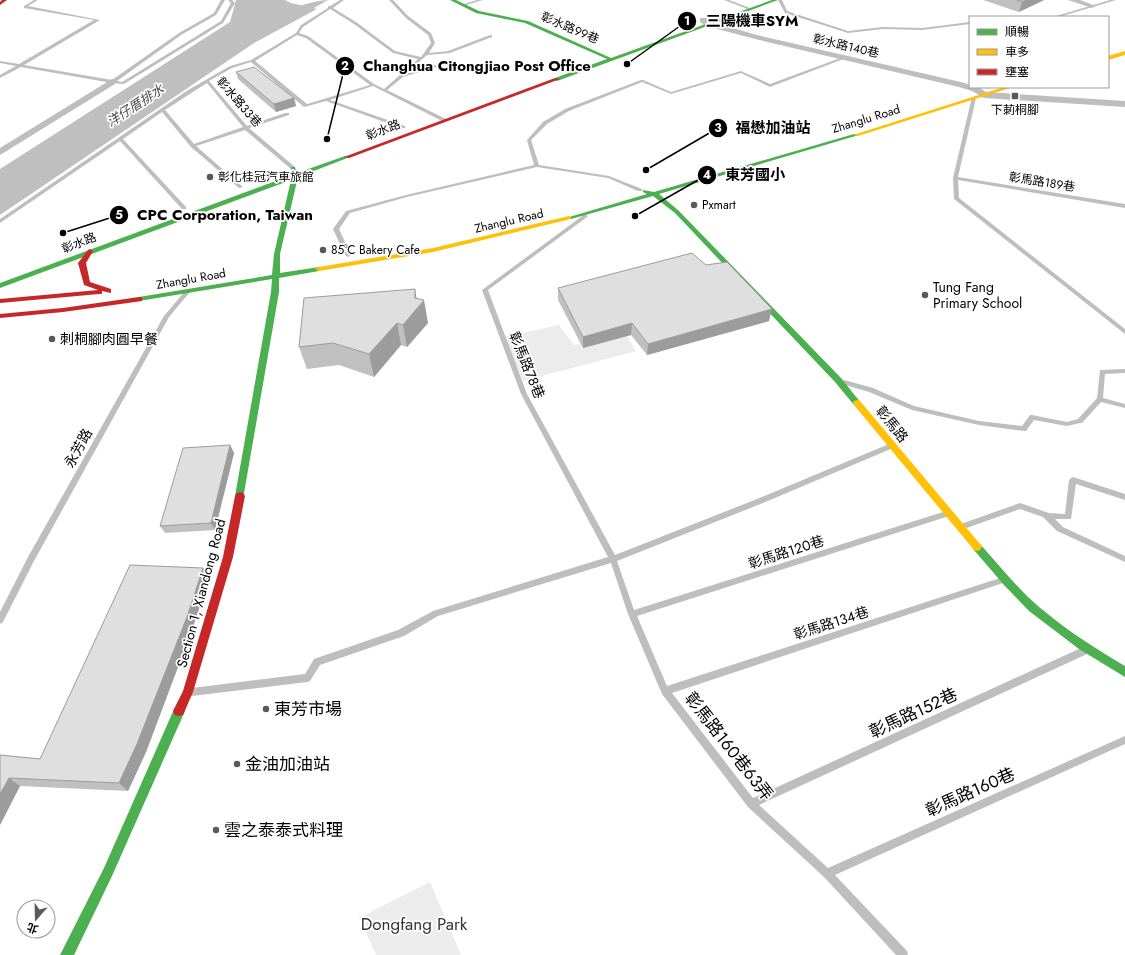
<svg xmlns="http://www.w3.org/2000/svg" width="1125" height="955" font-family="Jost,'Noto Sans TC',sans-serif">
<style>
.green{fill:#ececec}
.water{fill:#bfbfbf}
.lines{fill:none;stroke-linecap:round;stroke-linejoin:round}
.canal{fill:#bfbfbf;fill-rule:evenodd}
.lane{fill:#bebebe;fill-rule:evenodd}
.street{fill:#bebebe;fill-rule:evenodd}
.fast{fill:#4caf50;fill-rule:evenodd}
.slow{fill:#ffc107;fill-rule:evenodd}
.jam{fill:#c62828;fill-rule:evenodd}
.wall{fill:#c0c0c0}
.shaded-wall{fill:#9c9c9c}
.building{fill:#dfdfdf;stroke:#9c9c9c}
.poi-dot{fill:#595959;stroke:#fff;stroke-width:1.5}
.labels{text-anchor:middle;stroke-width:3.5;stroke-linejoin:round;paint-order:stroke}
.far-street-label{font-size:12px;fill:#000;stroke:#fff}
.far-poi-label{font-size:12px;fill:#000;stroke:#fff;text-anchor:start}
.far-water-label{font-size:13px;font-style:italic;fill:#444;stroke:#fff}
.poi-label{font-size:14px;fill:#000;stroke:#fff;text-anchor:start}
.street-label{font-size:14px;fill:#000;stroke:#fff}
.near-poi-label{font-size:17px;fill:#000;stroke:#fff;text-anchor:start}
.near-street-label{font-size:17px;fill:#000;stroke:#fff}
.near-park-label{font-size:17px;fill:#333;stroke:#fff}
.leader{fill:none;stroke:#000;stroke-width:1.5}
.callout-dot{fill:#000;stroke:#fff;stroke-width:1.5}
.mark-label{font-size:12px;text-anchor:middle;font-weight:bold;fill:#fff}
.callout-label{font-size:15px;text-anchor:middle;font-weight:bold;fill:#000;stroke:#fff;stroke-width:3.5;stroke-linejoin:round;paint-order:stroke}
</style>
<rect width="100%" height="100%" fill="#fff"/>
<!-- green -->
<g class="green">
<polygon points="559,325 574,345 624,331 636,351 523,381 503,337"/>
<polygon points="430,882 461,955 376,955 359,918"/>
</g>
<!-- water -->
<polygon class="water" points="236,0 285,0 291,3 317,9 254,43 0,215 0,169 230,22"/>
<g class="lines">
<!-- canal -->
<path class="canal" d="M258 0H266L273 14C290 10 312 0 328 0L312 9 270 21 265 18Z"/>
<!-- lane -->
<g class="lane">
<polygon points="34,0 38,0 28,6 100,20 24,65 112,80 179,33 214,13 221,0 225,0 216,15 181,35 117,81 122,82 221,21 231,3 228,0 232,0 235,3 223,23 124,84 112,83 21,67 0,78 0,75 16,66 0,63 0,61 19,64 94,20 24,8 24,6"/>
<path d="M340 0H344L333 8 356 22 395 51 421 57 424 53 431 43 428 35 406 18 389 0H393L408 16 431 33 435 43 429 53 448 51 490 35H492V37L450 53 427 55 405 74 447 62 450 63 403 77 387 90 446 119V121H442L373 86 330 100 405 126V128H401L326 101 304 107 251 62 232 68 209 81 247 126 285 113H289V115L249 128 295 167V169H291L245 130 196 146 243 187 239 188 191 147 162 112 123 139 186 207V209H182L120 141 0 223V219L188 90 230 66 251 60 296 33 301 25 328 8V6H330ZM330 9 354 24 393 53 418 59 384 89 374 84 308 36 299 33 303 27ZM297 35 306 38 370 85 307 104 255 61ZM207 83 243 127 194 144 165 110Z"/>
<polygon points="477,0 483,0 463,6 461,5"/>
<polygon points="724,0 729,0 753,9 750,10"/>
<polygon points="778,0 782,0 787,11 848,31 883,27 922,28 970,22 970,24 922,30 883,29 848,33 785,13"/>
<polygon points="1110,0 1116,0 1059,17 1053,17"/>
<polygon points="843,57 846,58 770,87 741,73 671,94 642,82 569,111 547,124 531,140 539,165 609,176 642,189 642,191 638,191 608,178 537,167 407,197 350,213 339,229 351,255 350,256 348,257 345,255 333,229 346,211 406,195 534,165 527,140 543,122 565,109 641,80 643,80 671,92 741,71 770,84"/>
<polygon points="972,97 976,98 958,177 1125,204 1125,208 958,180 959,198 1125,329 1125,334 954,199 953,178"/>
<polygon points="585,214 588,216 587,217 488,290 527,394 615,555 757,499 889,444 891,443 894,446 893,448 763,503 617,561 634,610 946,511 949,512 950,514 949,516 946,517 637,616 667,686 1003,577 1006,578 1007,580 1006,582 1003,583 672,693 753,798 1081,648 1084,647 1087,648 1088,651 1087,654 759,805 828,868 1125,736 1125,744 835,875 907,951 908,955 896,955 824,877 748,807 662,694 628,614 611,563 438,616 404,636 320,665 310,681 307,682 192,696 189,695 188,692 189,689 192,688 305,674 314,659 398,630 433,611 608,557 521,394 482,290"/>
<polygon points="187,290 190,292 169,317 34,561 3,622 0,624 0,612 28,557 164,316 185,291"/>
<polygon points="1125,369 1125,373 1105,374 1103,398 1125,404 1125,408 1101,402 1082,423 1080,423 1067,426 1034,420 1026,431 1024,431 979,425 912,410 869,392 842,384 841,382 844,380 873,388 914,406 979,421 1022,426 1030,415 1032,415 1067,422 1078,419 1097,398 1100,370"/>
<polygon points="1073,477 1125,494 1125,500 1076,484 1071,519 1055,519 1063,527 1125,556 1125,562 1057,531 1043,517 1020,509 961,530 958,529 957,527 958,525 1020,503 1049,513 1065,514 1069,480 1071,478"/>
</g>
<!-- street -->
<g class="street">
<polygon points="1068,0 1080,0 1096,6 1092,8"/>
<polygon points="700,18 706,18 712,22 757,35 965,83 970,85 970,87 978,87 986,92 1125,101 1125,107 984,98 972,91 959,87 755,39 706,26 700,22"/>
<polygon points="112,79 115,80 116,82 115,84 0,155 0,148"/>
</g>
<!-- fast -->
<g class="fast">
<polygon points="450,0 456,0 479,11 528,21 611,58 772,0 778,0 557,81 555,80 555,78 607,59 525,23 476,13"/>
<polygon points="854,134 859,135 659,194 679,211 841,378 861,403 857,406 854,405 835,382 675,213 653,196 571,219 567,219 566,218 647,194 643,192 643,190 654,192"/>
<polygon points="345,156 350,157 298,177 280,254 280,273 319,267 323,269 319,271 279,278 279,292 243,499 237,499 235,496 271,292 272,279 139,301 135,299 139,297 272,275 274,254 291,180 0,288 0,283 292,175 291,167 295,167 297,173"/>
<path d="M977 543 980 544C996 562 1011 580 1028 597 1057 624 1091 646 1125 666V677L1079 649 1029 611 1004 585 974 550 972 547 974 544Z"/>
<polygon points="179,706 183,707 185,711 112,876 74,955 60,955 104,868 175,707"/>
</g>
<!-- slow -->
<g class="slow">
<polygon points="1125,51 1125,55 1108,60 1108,56"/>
<polygon points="1004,87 1013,87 858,136 853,135"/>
<polygon points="569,216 571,217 571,219 433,252 319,271 315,269 319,267 433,248"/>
<polygon points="857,400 860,401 980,544 982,547 980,550 977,551 974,550 854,405 853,403 854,401"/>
</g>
<!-- jam -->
<g class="jam">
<polygon points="2,0 7,0 0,5 0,2"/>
<polygon points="555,78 560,79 349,158 344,157"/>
<polygon points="90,249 93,251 86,263 90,282 111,289 111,293 102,291 102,294 99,294 0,303 0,299 98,290 84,285 78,263 88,250"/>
<polygon points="139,297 142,297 142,301 63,312 0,318 0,314 63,308"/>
<polygon points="240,492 243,493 245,496 233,557 193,692 183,715 179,716 175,715 173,711 183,691 223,557 235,496 237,493"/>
</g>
</g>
<!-- wall -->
<g class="wall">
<polygon points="983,0 1044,0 1019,12"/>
<polygon points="236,72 294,98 296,106 276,112 238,79"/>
<polygon points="558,288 769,321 647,355 631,335 583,348 558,300"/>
<polygon points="416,299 428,323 407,347 401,345 374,377 339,365 307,369 299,347"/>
<polygon points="230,445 234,453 215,530 165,533 160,526"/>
<polygon points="203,568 209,578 193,627 146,752 128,791 20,786 0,825 0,755 40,759"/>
</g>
<!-- shaded-wall -->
<g class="shaded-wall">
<polygon points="1027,0 1044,0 1019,12 1022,2"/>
<polygon points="294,98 296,106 276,112 274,104"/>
<polygon points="415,289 418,308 424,300 428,323 407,347 403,325"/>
<polygon points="772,309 769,321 647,355 648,344"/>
<polygon points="397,323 401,345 374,377 369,354"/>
<polygon points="632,323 631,335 583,348 583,337"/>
<polygon points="230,445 234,453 215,530 211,523"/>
<polygon points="203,568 209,578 193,627 146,752 128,791 119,783"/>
<polygon points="9,778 20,786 0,825 0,794"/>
</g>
<!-- building -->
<g class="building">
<polygon points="1017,0 1027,0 1022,2"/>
<polygon points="254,67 294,98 274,104 236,72"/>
<polygon points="692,253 706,265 727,262 772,309 648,344 632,323 583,337 558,288"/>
<polygon points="415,289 415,298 424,300 403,325 397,323 369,354 333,343 299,347 304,298"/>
<polygon points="230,445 211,523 160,526 183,448"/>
<polygon points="130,565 203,568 187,617 137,744 119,783 9,778 0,794 0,755 40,759"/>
</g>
<!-- markers -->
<g class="poi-dot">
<rect x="1011" y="92" width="8" height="8" rx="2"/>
<circle cx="210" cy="177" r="4"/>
<circle cx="694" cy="205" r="4"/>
<circle cx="323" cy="250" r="4"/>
<circle cx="925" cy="295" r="4"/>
<circle cx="52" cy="339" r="4"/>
<circle cx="266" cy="709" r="4"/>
<circle cx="237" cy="764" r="4"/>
<circle cx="216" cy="830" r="4"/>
</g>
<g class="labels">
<!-- far-street labels -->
<g class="far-street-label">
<text transform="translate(570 28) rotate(23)" y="4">彰水路99巷</text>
<text transform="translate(846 46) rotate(13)" y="4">彰水路140巷</text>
<text transform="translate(239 102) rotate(49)" y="4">彰水路33巷</text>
<text transform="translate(866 119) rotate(-17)" y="4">Zhanglu Road</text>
<text transform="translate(383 130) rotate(-21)" y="4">彰水路</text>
<text transform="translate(1042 182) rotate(9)" y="4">彰馬路189巷</text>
<text transform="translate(509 221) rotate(-13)" y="4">Zhanglu Road</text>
<text transform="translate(79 243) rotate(-21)" y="4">彰水路</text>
<text transform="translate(191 279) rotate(-10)" y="4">Zhanglu Road</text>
</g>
<!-- far-poi labels -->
<g class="far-poi-label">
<text x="1015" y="114" text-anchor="middle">下莿桐腳</text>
<text x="218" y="181">彰化桂冠汽車旅館</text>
<text x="702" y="209">Pxmart</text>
<text x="331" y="254">85°C Bakery Cafe</text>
</g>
<!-- far-water labels -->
<g class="far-water-label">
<text transform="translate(135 105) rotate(-33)" y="5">洋仔厝排水</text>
</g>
<!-- poi labels -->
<g class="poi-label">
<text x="933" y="292">Tung Fang<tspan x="933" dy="16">Primary School</tspan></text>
<text x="60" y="344">刺桐腳肉圓早餐</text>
</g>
<!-- street labels -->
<g class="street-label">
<text transform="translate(527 365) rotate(68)" y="5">彰馬路78巷</text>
<text transform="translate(892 424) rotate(51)" y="5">彰馬路</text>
<text transform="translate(78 448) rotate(-61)" y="5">永芳路</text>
<text transform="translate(786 552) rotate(-18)" y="5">彰馬路120巷</text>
<text transform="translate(201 593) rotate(-75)" y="5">Section 1, Xiandong Road</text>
<text transform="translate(831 623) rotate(-18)" y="5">彰馬路134巷</text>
</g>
<!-- near-poi labels -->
<g class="near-poi-label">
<text x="274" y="715">東芳市場</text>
<text x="245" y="770">金油加油站</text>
<text x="224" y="836">雲之泰泰式料理</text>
</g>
<!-- near-street labels -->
<g class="near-street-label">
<text transform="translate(913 713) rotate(-25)" y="6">彰馬路152巷</text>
<text transform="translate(729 746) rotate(52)" y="6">彰馬路160巷63弄</text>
<text transform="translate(970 792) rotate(-24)" y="6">彰馬路160巷</text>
</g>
<!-- near-park labels -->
<g class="near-park-label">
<text x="414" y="930">Dongfang Park</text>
</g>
</g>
<!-- callouts -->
<path class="leader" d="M627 64L687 21M327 139L345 66M646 170L718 128M635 216L707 175M63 233L119 215"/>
<g class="callout-dot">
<circle cx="627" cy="64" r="4"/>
<circle cx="327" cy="139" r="4"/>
<circle cx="646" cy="170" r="4"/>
<circle cx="635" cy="216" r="4"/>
<circle cx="63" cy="233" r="4"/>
<circle cx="687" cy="21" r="10"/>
<circle cx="345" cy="66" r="10"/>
<circle cx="718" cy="128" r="10"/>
<circle cx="707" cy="175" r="10"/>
<circle cx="119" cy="215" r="10"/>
</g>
<g class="mark-label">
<text x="687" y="25">1</text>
<text x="345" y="70">2</text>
<text x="718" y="132">3</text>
<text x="707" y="179">4</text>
<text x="119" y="219">5</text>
</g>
<g class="callout-label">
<text x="752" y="26">三陽機車SYM</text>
<text x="477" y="71">Changhua Citongjiao Post Office</text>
<text x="773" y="133">福懋加油站</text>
<text x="755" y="180">東芳國小</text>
<text x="225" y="220">CPC Corporation, Taiwan</text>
</g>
<!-- legend -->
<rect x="969" y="16" width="140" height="72" fill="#ffffff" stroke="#999999"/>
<rect x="977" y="29" width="20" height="6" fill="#4caf50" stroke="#999999"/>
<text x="1005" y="36" font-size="12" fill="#000000">順暢</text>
<rect x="977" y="49" width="20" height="6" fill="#ffc107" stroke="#999999"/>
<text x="1005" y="56" font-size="12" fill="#000000">車多</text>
<rect x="977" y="69" width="20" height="6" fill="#c62828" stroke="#999999"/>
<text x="1005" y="76" font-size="12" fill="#000000">壅塞</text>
<!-- north arrow -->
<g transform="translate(36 919) rotate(200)"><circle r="19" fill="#ffffff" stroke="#999999"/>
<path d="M0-3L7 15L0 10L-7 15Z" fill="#595959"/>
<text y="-6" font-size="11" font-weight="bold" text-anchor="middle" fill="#000000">北</text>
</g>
</svg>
